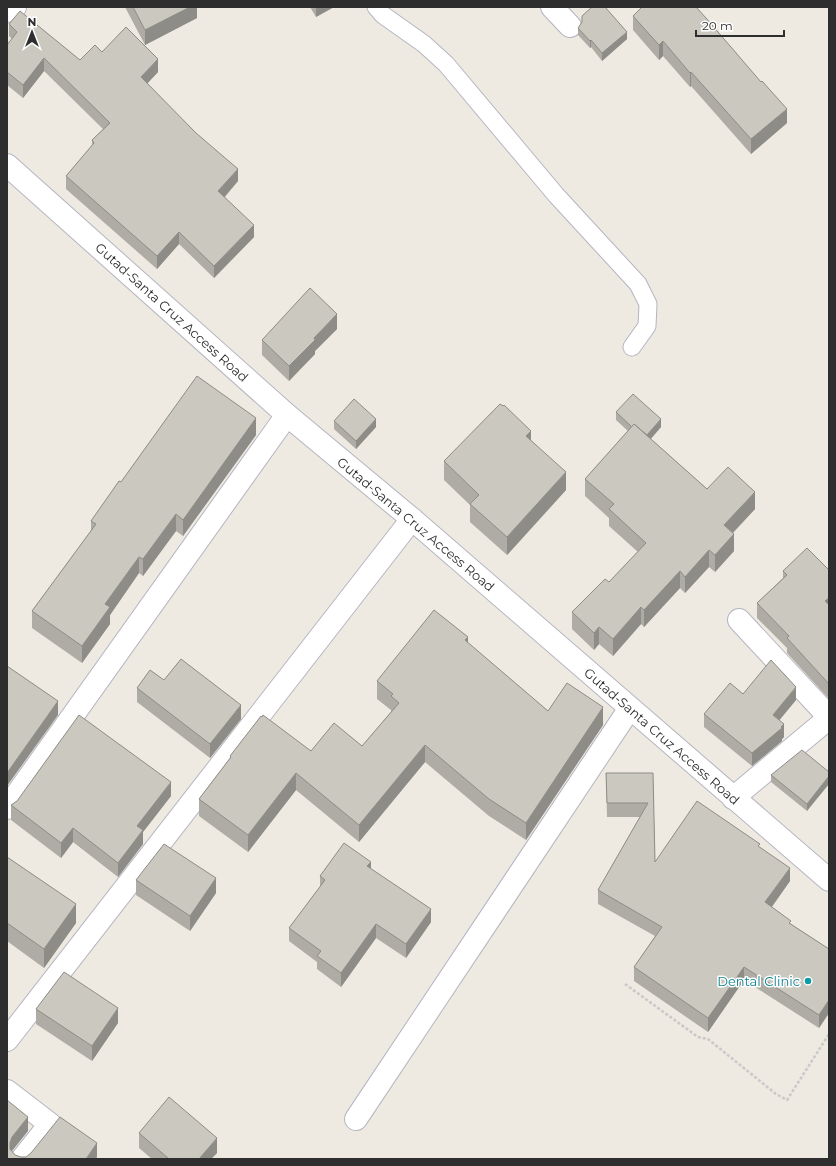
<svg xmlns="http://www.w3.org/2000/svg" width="836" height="1166" font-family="Montserrat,sans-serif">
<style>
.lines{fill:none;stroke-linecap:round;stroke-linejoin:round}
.lane-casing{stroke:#b4b5c0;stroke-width:19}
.street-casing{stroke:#b4b5c0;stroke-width:24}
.secondary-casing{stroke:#b4b5c0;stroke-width:24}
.path{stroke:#c9c9c9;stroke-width:2.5;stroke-dasharray:3 2;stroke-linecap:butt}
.lane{stroke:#fff;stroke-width:17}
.street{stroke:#fff;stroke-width:22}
.secondary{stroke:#fff;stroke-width:22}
.wall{fill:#aeaca4}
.shaded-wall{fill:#8d8c86}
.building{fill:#cac8bf;stroke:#8d8c86}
.culture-dot{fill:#0f9aa8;stroke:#fff;stroke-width:1.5}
.labels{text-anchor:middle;stroke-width:3;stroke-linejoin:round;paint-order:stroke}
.street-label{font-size:13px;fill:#2e2e2e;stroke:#fff}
.culture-label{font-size:13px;fill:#0d838f;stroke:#fff;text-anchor:end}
</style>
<rect width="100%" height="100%" fill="#eeeae1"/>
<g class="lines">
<defs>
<polyline id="lane" points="376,7 383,15 424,44 446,64 556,195 638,284 648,304 647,326 632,347"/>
<g id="street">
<polyline points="552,7 570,26"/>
<polyline points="739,620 829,717"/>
<polyline points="733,798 829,718"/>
<polyline points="7,808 287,415"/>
<polyline points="7,1040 412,519"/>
<polyline points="7,1091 50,1124 22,1159"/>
<polyline points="356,1119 630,708"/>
</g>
<g id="secondary">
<polyline points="7,11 15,7"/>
<polyline points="7,165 287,415 412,519 829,880"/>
</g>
</defs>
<!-- lane casing -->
<use href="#lane" class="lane-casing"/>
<!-- street casing -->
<use href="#street" class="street-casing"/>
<!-- secondary casing -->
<use href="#secondary" class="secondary-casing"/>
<!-- path -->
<polyline class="path" points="625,984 698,1037 708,1039 776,1094 787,1100 829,1034"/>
<!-- lane -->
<use href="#lane" class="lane"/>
<!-- street -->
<use href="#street" class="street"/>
<!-- secondary -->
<use href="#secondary" class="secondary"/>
</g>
<!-- wall -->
<g class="wall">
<polygon points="125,7 197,7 197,18 145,45"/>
<polygon points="310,7 334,7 316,17"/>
<polygon points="633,16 787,123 751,154 691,86 690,87 663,56 659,60 633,30"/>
<polygon points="9,24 80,60 102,52 158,72 147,84 238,181 225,197 254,237 214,278 179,244 157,269 66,189 66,176 92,146 92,140 103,129 44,71 23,98 7,85 7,45 12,39 9,36"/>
<polygon points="578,28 627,39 602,61 591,47 590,48 578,35"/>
<polygon points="337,329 315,351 315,354 289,381 262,355 262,340"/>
<polygon points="616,412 661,427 651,439 707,489 755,509 733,533 734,551 715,572 709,567 685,593 680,588 644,627 641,624 613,656 599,644 594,650 572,629 572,612 609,582 638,552 609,526 609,518 585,496 585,479 628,431 616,420"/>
<polygon points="334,421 376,427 356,449 334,429"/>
<polygon points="256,435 183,536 176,531 143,576 139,573 110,615 110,624 82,663 32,628 32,611 91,531 91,521 121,482"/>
<polygon points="531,440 566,490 507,555 470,522 470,505 444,480 444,461"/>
<polygon points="829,570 829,699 787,653 787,648 757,618 757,603 783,578 783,571"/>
<polygon points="468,643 548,711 603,725 526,840 489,816 425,762 359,842 296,790 248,852 199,816 199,799 230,758 230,756 311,751 362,746 391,712 391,710 377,699 377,681"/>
<polygon points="164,680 241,719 210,758 137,702 137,688"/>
<polygon points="743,694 796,700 779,720 784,737 782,739 782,741 752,766 704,727 704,714"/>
<polygon points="829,772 807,811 771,782 771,775"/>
<polygon points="606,773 653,773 655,862 760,847 790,881 772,907 791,924 829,949 829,1013 819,1028 744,980 708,1032 634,981 634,967 655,936 598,904 598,890 640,817 607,817"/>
<polygon points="171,796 143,832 143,844 118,877 73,842 61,858 11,820 11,805"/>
<polygon points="7,857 76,923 44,968 7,941"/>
<polygon points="371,869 431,922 406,958 376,938 341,987 317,969 317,962 289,941 289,928 320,887 320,876"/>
<polygon points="136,880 216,893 190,931 136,895"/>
<polygon points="36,1009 118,1023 92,1061 36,1024"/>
<polygon points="139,1133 217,1153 211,1159 152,1159 139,1148"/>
</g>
<!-- shaded-wall -->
<g class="shaded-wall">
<polygon points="190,7 197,7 197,18 145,45 145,30"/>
<polygon points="316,7 334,7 316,17"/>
<polygon points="627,32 627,39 602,61 602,53"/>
<polygon points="591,40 591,47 590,48 590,41"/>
<polygon points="663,41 663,56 659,60 659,45"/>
<polygon points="44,58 44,71 23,98 23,85"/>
<polygon points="158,59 158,72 141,90 141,77"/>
<polygon points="691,72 691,86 690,87 690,73"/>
<polygon points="787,109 787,123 751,154 751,139"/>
<polygon points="238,169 238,181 218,204 218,191"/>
<polygon points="254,225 254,237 214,278 214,266"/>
<polygon points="179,232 179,244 157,269 157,256"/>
<polygon points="337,314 337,329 315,351 315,354 289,381 289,366 314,338"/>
<polygon points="256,418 256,435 183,536 183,520"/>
<polygon points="376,419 376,427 356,449 356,441"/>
<polygon points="661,419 661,427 644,446 644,438"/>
<polygon points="531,431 531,449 526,436"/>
<polygon points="566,472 566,490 507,555 507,537"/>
<polygon points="755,492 755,509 724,542 724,525"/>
<polygon points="176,514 176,531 143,576 143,559"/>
<polygon points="734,534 734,551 715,572 715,555"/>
<polygon points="709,550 709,567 685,593 685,577"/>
<polygon points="139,557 139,573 110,615 110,624 82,663 82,646 105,604"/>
<polygon points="680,571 680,588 644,627 644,610"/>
<polygon points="829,598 829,612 825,601"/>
<polygon points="641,607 641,624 613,656 613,639"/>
<polygon points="599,627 599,644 594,650 594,633"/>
<polygon points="468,637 468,654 465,640"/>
<polygon points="796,687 796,700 773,728 773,715"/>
<polygon points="58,701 58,715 7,786 7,773"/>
<polygon points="241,705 241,719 210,758 210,744"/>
<polygon points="603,707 603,725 526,840 526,823"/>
<polygon points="784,724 784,737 782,739 782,741 752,766 752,753 781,727"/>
<polygon points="425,745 425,762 359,842 359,825"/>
<polygon points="296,773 296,790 248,852 248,835"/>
<polygon points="829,776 829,784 807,811 807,804"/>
<polygon points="171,782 171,796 143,832 143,844 118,877 118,863 137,826"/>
<polygon points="73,828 73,842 61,858 61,843"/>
<polygon points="371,862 371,876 367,866"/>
<polygon points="790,868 790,881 765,916 765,902"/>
<polygon points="216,878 216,893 190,931 190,916"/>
<polygon points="76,904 76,923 44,968 44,949"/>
<polygon points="431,909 431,922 406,958 406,944"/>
<polygon points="376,924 376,938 341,987 341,973"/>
<polygon points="744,967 744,980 708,1032 708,1018"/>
<polygon points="829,1000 829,1013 819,1028 819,1015"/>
<polygon points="118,1008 118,1023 92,1061 92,1046"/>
<polygon points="28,1117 28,1131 12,1151 10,1157 10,1143 12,1137"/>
<polygon points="217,1138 217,1153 211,1159 199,1159"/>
<polygon points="97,1143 97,1157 96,1159 86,1159"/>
</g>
<!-- building -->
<g class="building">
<polygon points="133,7 190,7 145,30"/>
<polygon points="592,7 605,7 627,32 602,53 591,40 590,41 578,28 582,22 582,16"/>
<polygon points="642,7 696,7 706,18 761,82 762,81 787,109 751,139 691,72 690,73 663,41 659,45 633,16"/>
<polygon points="20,11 80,60 95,45 102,52 126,27 158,59 141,77 196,133 238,169 218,191 254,225 214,266 179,232 157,256 66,176 94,143 92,140 110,123 44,58 23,85 7,72 7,45 17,32 9,24"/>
<polygon points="310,288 337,314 314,338 315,340 289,366 262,340"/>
<polygon points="197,376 256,418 183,520 176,514 143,559 139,557 105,604 110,607 82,646 32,611 96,524 91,521 119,481 121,482"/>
<polygon points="633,394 661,419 647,435 634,424 632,427 616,412"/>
<polygon points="354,399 376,419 356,441 334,421"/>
<polygon points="500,404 503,406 504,405 531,431 526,436 566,472 507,537 470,504 479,495 444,461"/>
<polygon points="634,424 707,489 728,467 755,492 724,525 734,534 715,555 709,550 685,577 680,571 644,610 641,607 613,639 599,627 594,633 572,612 605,579 609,582 646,543 609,509 614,504 585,479"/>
<polygon points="807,548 829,570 829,598 825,601 829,605 829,684 787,638 789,636 757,603 787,575 783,571"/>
<polygon points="434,610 468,637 465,640 548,711 567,683 603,707 526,823 489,799 425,745 359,825 296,773 248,835 199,799 231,757 230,756 261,716 262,717 263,715 311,751 334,723 362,746 399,703 391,696 393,694 377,681"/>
<polygon points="181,659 241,705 210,744 137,688 150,670 164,680"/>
<polygon points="771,660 796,687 773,715 784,724 781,727 782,728 752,753 704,714 730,683 743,694"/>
<polygon points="7,666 58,701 7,773"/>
<polygon points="79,715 171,782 137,826 143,830 118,863 73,828 61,843 11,805 17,801"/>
<polygon points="802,750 829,772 829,776 807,804 771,775"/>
<polygon points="606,773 653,773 655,862 697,801 760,844 758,846 790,868 765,902 791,921 789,923 829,949 829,1000 819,1015 744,967 708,1018 634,967 662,927 598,890 648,803 607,803"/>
<polygon points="344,843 371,862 367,866 431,909 406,944 376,924 341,973 317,956 321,951 289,928 325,880 320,876"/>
<polygon points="164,844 216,878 190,916 136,880"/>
<polygon points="7,857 76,904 44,949 7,923"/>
<polygon points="64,972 118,1008 92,1046 36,1009"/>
<polygon points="169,1097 217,1138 199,1159 169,1159 139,1133"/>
<polygon points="7,1100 28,1117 12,1137 10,1143 10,1149 15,1155 21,1157 26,1157 31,1153 60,1117 97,1143 86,1159 7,1159"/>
</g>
<!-- markers -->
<circle class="culture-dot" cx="808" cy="981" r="4"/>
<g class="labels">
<!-- street labels -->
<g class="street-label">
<text transform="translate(172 312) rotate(42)" y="5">Gutad-Santa Cruz Access Road</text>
<text transform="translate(416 524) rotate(40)" y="5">Gutad-Santa Cruz Access Road</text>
<text transform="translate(662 736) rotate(41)" y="5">Gutad-Santa Cruz Access Road</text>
</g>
<!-- culture labels -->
<g class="culture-label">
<text x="800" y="986">Dental Clinic</text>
</g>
</g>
<!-- border -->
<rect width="836" height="1166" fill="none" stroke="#2e2e2e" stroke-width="16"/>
<!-- north arrow -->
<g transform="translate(32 32)" stroke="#ffffff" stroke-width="3" paint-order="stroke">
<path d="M0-3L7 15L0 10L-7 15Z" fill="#2e2e2e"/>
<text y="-6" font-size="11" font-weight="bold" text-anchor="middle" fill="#2e2e2e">N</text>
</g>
<!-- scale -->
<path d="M696 30v6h88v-6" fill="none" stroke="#2e2e2e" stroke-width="2"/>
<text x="702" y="30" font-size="12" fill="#2e2e2e" stroke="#ffffff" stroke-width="3" paint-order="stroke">20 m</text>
</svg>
